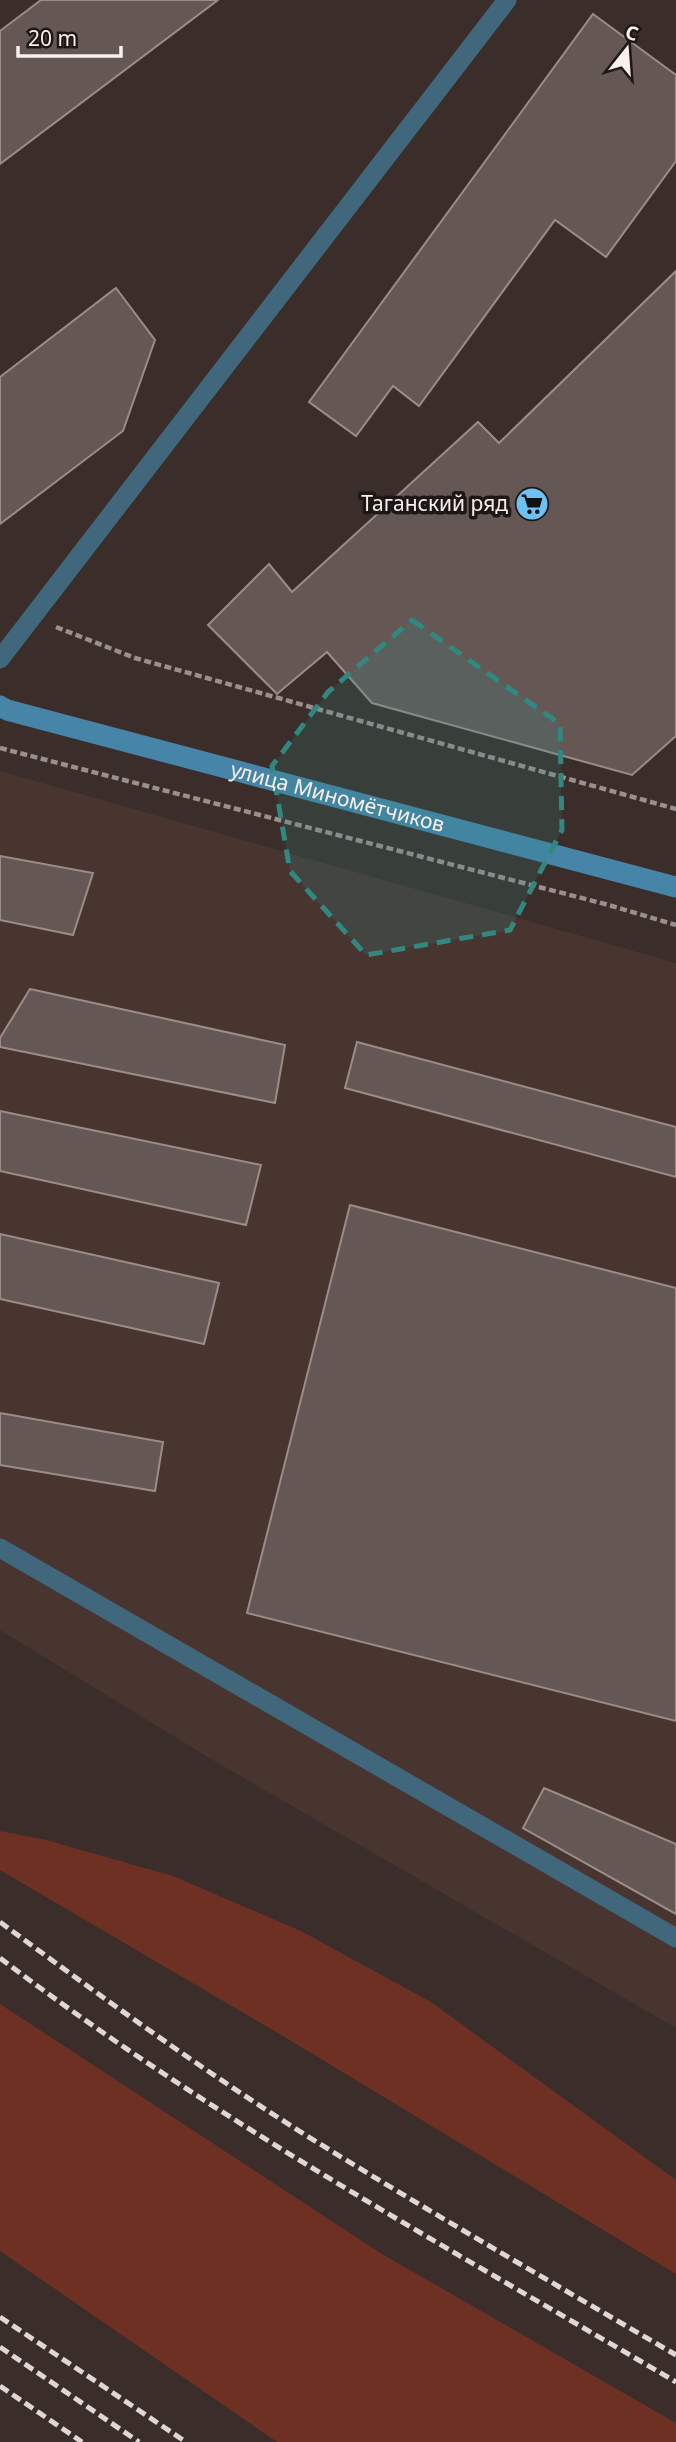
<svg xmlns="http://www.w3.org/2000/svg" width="676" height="2442" font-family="'Noto Sans',sans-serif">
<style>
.built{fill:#483530}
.green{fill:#6e3022}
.building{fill:#655754;stroke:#9b8c88;stroke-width:2}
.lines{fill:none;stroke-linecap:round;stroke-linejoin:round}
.path{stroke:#9a8f8d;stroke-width:4.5;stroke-dasharray:7 3.5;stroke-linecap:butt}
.lane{stroke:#41677d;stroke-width:19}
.secondary{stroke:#4685a8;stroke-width:21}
.rail{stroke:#e0d6d4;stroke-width:5;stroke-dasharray:10 5;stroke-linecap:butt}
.marked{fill:#328881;fill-opacity:0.2;stroke:#328881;stroke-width:5;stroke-dasharray:14 9;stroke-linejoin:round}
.labels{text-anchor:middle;stroke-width:7;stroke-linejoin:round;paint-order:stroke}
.poi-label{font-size:21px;fill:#f9f0ee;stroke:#1d1716;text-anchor:end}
.street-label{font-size:21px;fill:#f9f0ee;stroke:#1d1716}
</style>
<rect width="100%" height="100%" fill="#3a2d2a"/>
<!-- built -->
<polygon class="built" points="0,771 676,963 676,2028 211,1759 0,1630"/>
<!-- green -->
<g class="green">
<polygon points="0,1831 46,1840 173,1876 301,1931 431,2002 676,2180 676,2274 288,2039 0,1870"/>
<polygon points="0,2004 382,2254 676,2423 676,2442 277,2442 0,2251"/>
</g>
<!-- building -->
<g class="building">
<polygon points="41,0 218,0 0,164 0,31"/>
<polygon points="593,14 676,75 676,161 606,257 555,220 419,406 393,386 356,436 309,402"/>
<polygon points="676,271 676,736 632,775 372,703 327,652 277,694 208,625 269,564 292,592 478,422 499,443"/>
<polygon points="116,288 155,340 123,431 0,524 0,377"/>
<polygon points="0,856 93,873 73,935 0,920"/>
<polygon points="30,989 285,1045 275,1103 0,1047 0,1038"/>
<polygon points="357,1042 676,1127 676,1177 345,1088"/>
<polygon points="0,1111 261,1165 246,1225 0,1171"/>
<polygon points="350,1205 676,1288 676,1721 247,1613"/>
<polygon points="0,1234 219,1283 204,1344 0,1299"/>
<polygon points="0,1413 163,1442 155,1491 0,1465"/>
<polygon points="544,1788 676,1844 676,1914 523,1828"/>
</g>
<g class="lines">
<!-- path -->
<g class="path">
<polyline points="56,627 135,658 676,809"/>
<polyline points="0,748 605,904 676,925"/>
</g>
<!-- lane -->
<g class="lane">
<polyline points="0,659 507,0"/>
<polyline points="0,1548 676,1938"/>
</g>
<!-- secondary -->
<path class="secondary" id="s1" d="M0 706 7 710 676 887"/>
<!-- rail -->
<g class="rail">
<path d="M0 1922C99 1995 199 2068 304 2134 426 2210 551 2282 676 2355"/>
<path d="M0 1958C212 2119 447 2247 676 2382"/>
<polyline points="0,2317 186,2442"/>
<polyline points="0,2347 139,2442"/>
<polyline points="0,2386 82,2442"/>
</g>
</g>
<!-- marked area -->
<path class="marked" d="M412 620 560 724 562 830 510 930 366 955 290 871 272 766 328 692Z"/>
<!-- icons -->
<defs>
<symbol id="supermarket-disc" viewBox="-11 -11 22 22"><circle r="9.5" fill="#6dc2f3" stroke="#1d1716"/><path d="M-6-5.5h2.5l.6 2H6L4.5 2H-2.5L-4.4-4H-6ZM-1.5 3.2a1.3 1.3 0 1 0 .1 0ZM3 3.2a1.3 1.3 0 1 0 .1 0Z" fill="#111"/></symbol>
</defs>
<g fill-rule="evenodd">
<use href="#supermarket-disc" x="513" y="485" width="38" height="38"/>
</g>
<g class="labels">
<!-- poi labels -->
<g class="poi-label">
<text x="508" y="511">Таганский ряд</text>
</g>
<!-- street labels -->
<g class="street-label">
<text dy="7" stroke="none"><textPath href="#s1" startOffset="350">улица Миномётчиков</textPath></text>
</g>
</g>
<!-- north arrow -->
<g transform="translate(627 49) rotate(17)" stroke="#1d1716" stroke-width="5" paint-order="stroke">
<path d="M0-5L12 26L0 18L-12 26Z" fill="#f9f0ee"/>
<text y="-10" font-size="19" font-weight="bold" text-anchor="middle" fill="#f9f0ee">С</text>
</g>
<!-- scale -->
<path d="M18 46v10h103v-10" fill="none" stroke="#f9f0ee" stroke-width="3.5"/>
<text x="28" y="46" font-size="21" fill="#f9f0ee" stroke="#1d1716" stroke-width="5" paint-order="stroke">20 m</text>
</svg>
